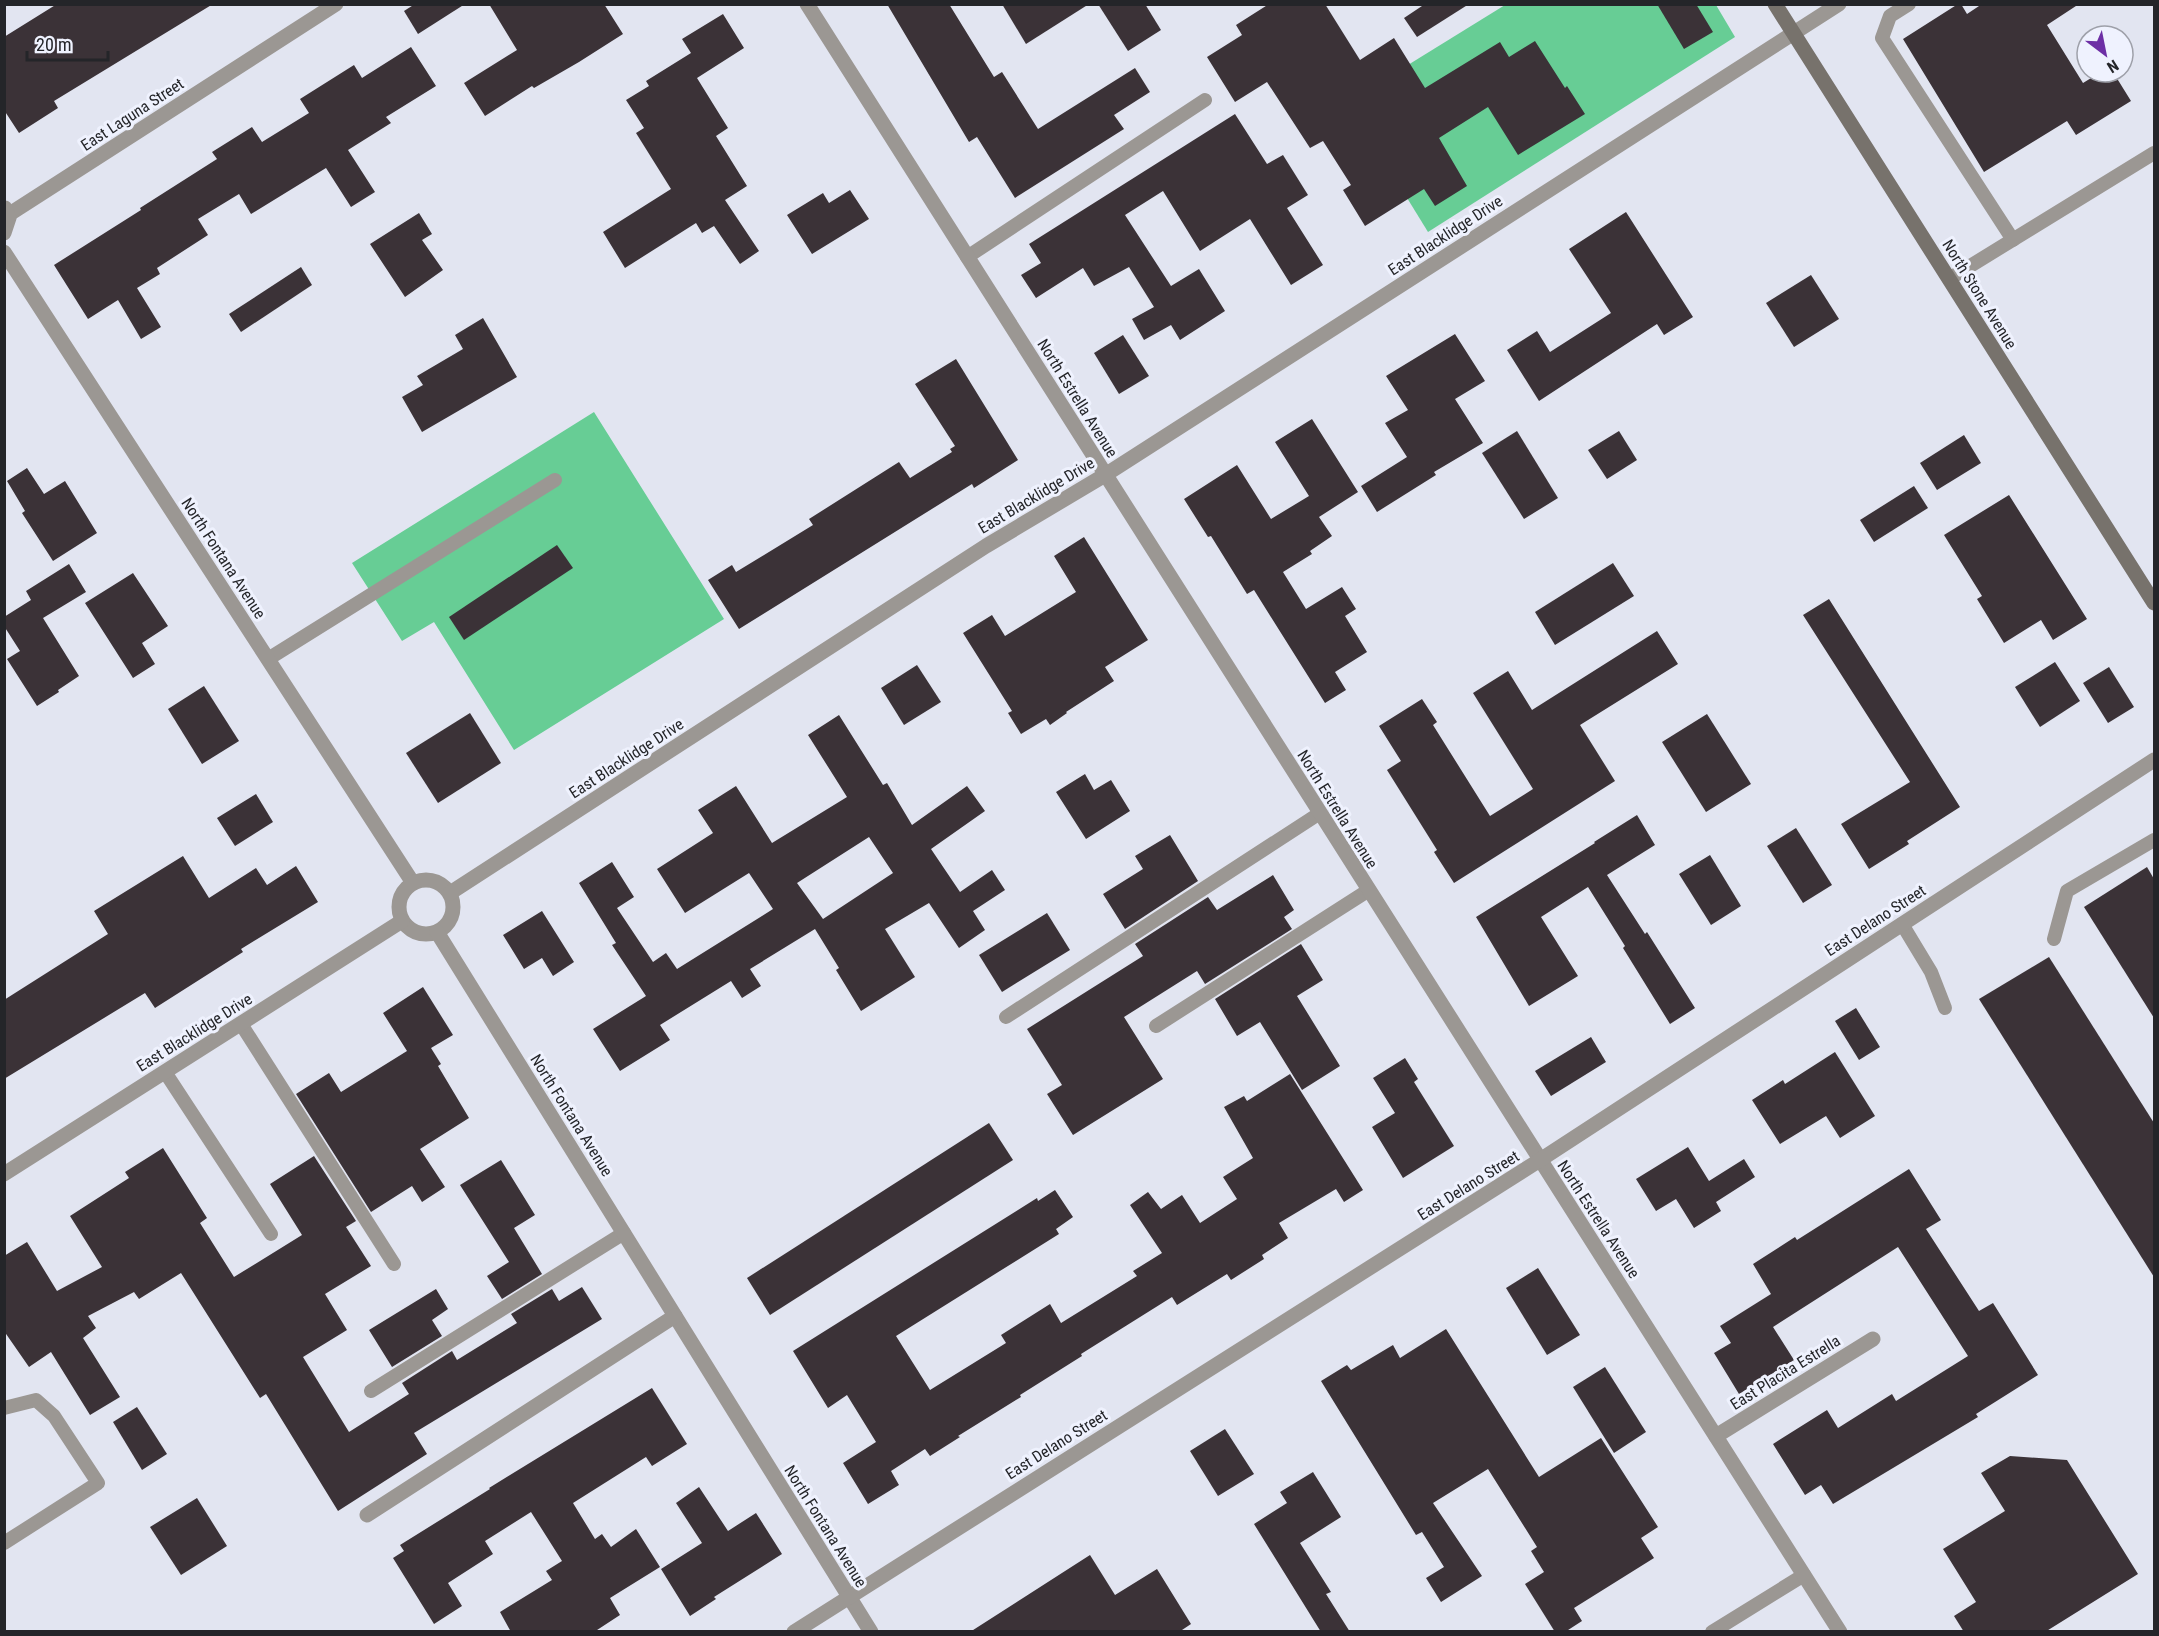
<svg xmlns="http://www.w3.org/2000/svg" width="2159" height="1636" font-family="'Roboto Condensed',sans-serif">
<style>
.green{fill:#67cd95}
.building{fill:#3b3237;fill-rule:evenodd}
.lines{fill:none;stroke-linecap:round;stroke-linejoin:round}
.service{stroke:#9b9793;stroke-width:14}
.minor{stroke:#9b9793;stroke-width:15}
.secondary{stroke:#77726c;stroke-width:15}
.labels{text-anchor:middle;stroke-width:6;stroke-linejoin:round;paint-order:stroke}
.street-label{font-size:16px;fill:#242529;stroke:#eff2fe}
</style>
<rect width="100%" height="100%" fill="#e2e5f1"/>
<!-- green -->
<g class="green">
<polygon points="1505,5 1716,5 1735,37 1428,232 1348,102"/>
<polygon points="594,412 724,619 514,750 434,622 402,641 352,563"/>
</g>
<!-- building -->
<g class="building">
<polygon points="57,4 213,4 54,101 58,108 19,133 4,110 4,37"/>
<polygon points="415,4 465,4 418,34 404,11"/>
<polygon points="489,4 604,4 623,34 579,62 534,88 532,86 485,116 464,83 517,50"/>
<polygon points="887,4 949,4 994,77 1002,72 1038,129 1135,68 1150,92 1114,115 1124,129 1015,198 977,137 969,142"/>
<polygon points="1002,4 1089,4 1026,44"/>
<polygon points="1098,4 1145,4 1161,30 1128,51"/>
<polygon points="1269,4 1325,4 1360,60 1394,38 1425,88 1500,42 1509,57 1535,41 1565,88 1567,86 1585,114 1518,155 1488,107 1439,138 1467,186 1435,206 1424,189 1365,226 1343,190 1351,185 1323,141 1310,148 1267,82 1235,102 1207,57 1242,35 1236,25"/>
<polygon points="1425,4 1469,4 1417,37 1404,18"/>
<polygon points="1657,4 1696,4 1713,32 1684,49"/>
<polygon points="1958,4 1961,4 1967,14 1982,4 2079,4 2047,25 2083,83 2101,72 2113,72 2131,101 2076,135 2067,121 1984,172 1903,39"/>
<polygon points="723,14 744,48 697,78 728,128 716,136 747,186 725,200 759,251 740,264 714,226 702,233 696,223 625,268 603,232 671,189 636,133 644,128 626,100 649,86 646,81 691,53 682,39"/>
<polygon points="411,47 436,86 386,117 391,123 348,150 375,192 351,207 326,168 251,214 239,194 198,219 208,235 157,268 160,274 137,288 161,327 141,339 118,300 88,319 54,265 141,210 140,208 217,159 212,152 252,127 262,142 309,113 300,99 354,65 362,78"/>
<polygon points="1235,114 1267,164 1283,155 1308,195 1287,208 1323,265 1291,285 1250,219 1200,251 1163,191 1125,215 1171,286 1199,269 1225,311 1180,340 1171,325 1144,340 1132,319 1154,307 1129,267 1094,286 1083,268 1036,298 1021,275 1041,263 1029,244"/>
<polygon points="850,190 869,219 812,254 787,215 823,193 829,203"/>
<polygon points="1626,212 1693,317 1664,335 1657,324 1539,401 1507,350 1537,331 1550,352 1611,313 1569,249"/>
<polygon points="419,213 432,234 422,240 443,270 405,297 370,244"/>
<polygon points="301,267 312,285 241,332 229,314"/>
<polygon points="1811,275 1839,319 1794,347 1766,303"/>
<polygon points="483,318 517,377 422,432 402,397 423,385 417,376 463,349 455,335"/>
<polygon points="1455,334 1485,381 1455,399 1483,443 1434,472 1436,475 1377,512 1361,486 1407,457 1385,423 1408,410 1386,376"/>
<polygon points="1123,335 1149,376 1119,394 1094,353"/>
<polygon points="956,359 1018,460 974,488 972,484 739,629 708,580 732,565 736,572 813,525 809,519 899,462 910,478 952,452 950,449 955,446 915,384"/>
<polygon points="1312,419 1358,492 1319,517 1332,536 1310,551 1312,554 1283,572 1306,609 1342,587 1356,609 1345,616 1367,652 1335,672 1346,690 1325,703 1254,590 1247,594 1211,536 1208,537 1184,499 1237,465 1271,519 1309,496 1275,442"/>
<polygon points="1517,431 1558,498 1524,519 1482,453"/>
<polygon points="1619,431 1637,460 1607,479 1588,450"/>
<polygon points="1964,435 1981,463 1937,490 1920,463"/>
<polygon points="27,468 44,494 65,481 97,533 53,561 22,513 25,511 7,481"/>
<polygon points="1914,486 1928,508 1874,542 1860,520"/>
<polygon points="2009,495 2087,619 2053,640 2041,620 2004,643 1977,599 1982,596 1944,535"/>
<polygon points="1084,537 1148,640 1105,667 1114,681 1066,712 1067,713 1050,725 1046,719 1021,734 1008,713 1012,711 963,633 992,615 1005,636 1076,592 1054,556"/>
<polygon points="557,545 573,568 464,640 449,617"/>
<polygon points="1613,563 1634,596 1555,645 1535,612"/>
<polygon points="69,564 86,592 43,618 79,676 58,690 59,692 37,706 7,659 20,651 4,626 4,617 31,600 26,591"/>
<polygon points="133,573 168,626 142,643 155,664 133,678 85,603"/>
<polygon points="1829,599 1960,807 1907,841 1909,844 1869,869 1841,824 1910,782 1803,615"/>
<polygon points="1657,631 1678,664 1580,725 1615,781 1454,883 1434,852 1437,850 1387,770 1401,761 1379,726 1422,699 1437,722 1433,725 1490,816 1533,789 1473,693 1508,671 1532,710"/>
<polygon points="2055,662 2080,701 2040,727 2015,687"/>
<polygon points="917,665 941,702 904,725 881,688"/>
<polygon points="2109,667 2134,707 2108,723 2083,683"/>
<polygon points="204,686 239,741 202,764 168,709"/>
<polygon points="470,713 501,763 438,803 406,753"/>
<polygon points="1707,714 1751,784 1706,812 1662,742"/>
<path d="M839 715 883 785 887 783 912 825 967 786 985 811 931 849 960 892 992 870 1005 890 973 911 985 930 959 948 929 903 885 929 915 977 861 1011 836 970 839 968 815 929 750 969 761 986 742 998 731 981 660 1025 670 1040 620 1071 593 1029 646 996 612 945 616 943 579 883 612 862 634 897 617 908 653 962 666 953 677 969 773 909 749 873 685 913 657 869 713 833 698 810 736 786 772 843 847 797 808 735ZM869 837 893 873 823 919 797 883Z"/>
<polygon points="1085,774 1094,790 1111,780 1130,811 1086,839 1056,792"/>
<polygon points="256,794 273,822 235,846 217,818"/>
<polygon points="1637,815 1655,845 1607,875 1645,934 1647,932 1695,1008 1670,1024 1623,948 1625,946 1588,887 1541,917 1578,976 1529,1006 1476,917 1595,843 1594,842"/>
<polygon points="1796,828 1832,885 1803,903 1767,846"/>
<polygon points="1170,835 1198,881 1125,929 1103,894 1143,869 1135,856"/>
<polygon points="1710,855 1741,906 1711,925 1679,874"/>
<polygon points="183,856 209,898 256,868 267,885 296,866 318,902 241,949 243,952 155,1008 145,993 4,1079 4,1000 108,934 94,911"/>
<polygon points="2147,867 2154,879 2154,1018 2084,907"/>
<polygon points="1273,875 1294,910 1284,917 1292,929 1205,984 1197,971 1124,1017 1163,1079 1073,1135 1047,1094 1062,1085 1027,1029 1143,956 1135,944 1208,897 1217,910"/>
<polygon points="542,911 574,962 553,976 542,958 524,969 503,935"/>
<polygon points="1047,913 1070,950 1002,992 979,955"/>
<polygon points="1301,944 1323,980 1297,996 1340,1066 1302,1090 1260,1022 1237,1036 1215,999"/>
<polygon points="2049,957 2154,1123 2154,1277 1979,999"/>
<polygon points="423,987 453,1035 431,1048 441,1064 438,1066 469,1118 420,1149 445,1187 422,1202 412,1186 371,1212 296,1094 329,1073 341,1092 407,1051 383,1013"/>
<polygon points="1856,1008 1880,1047 1859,1060 1835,1021"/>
<polygon points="1591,1037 1606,1062 1551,1096 1535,1071"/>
<polygon points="1835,1052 1875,1116 1840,1138 1826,1116 1780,1144 1752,1100 1783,1080 1785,1084"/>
<polygon points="1405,1058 1418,1079 1414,1082 1454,1146 1403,1178 1372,1127 1395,1113 1373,1078"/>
<polygon points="1290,1074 1363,1190 1344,1202 1336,1189 1279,1223 1288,1238 1262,1255 1264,1259 1231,1280 1227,1274 1177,1305 1172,1297 1081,1354 1082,1356 1020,1395 1021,1397 958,1436 960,1437 930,1456 925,1449 891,1471 899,1485 868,1504 843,1463 876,1442 847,1395 828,1408 793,1351 1037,1198 1038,1201 1055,1190 1073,1217 1056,1229 1059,1234 896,1336 930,1390 1006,1343 1001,1335 1050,1304 1061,1323 1137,1276 1133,1271 1162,1253 1130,1205 1148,1192 1161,1209 1182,1195 1200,1223 1237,1199 1223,1177 1253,1158 1224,1107 1244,1096 1247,1101"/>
<polygon points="989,1123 1013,1160 770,1315 747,1278"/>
<polygon points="1688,1147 1709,1181 1744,1159 1755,1177 1716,1202 1721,1211 1694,1228 1676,1199 1656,1211 1636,1179"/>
<polygon points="163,1148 207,1218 200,1223 234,1277 302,1235 270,1184 314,1156 356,1221 346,1227 371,1266 325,1294 347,1330 303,1357 349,1432 409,1394 402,1383 452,1351 457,1360 517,1323 511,1314 552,1289 559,1301 582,1287 602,1319 414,1433 427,1454 338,1511 266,1394 260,1398 181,1273 139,1299 134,1292 88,1316 96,1328 83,1338 120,1397 90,1415 51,1352 29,1367 4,1331 4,1256 27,1242 57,1291 102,1267 70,1216 129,1178 125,1172"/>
<polygon points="501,1160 535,1215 514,1228 542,1274 502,1299 487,1276 509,1262 460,1185"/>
<polygon points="1909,1169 1941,1220 1926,1229 1979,1311 1993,1303 2038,1375 1976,1414 1978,1417 1833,1504 1821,1485 1805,1495 1773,1444 1827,1410 1838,1428 1892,1394 1896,1401 1968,1356 1898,1247 1773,1327 1794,1360 1739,1394 1714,1353 1731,1343 1720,1326 1771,1294 1753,1264 1795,1237 1797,1240"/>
<polygon points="1538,1268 1580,1335 1547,1355 1506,1288"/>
<polygon points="436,1289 448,1309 432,1320 442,1336 392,1367 369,1330"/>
<polygon points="1446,1329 1539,1477 1601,1438 1658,1527 1641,1538 1654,1558 1574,1608 1582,1621 1565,1632 1555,1632 1525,1584 1544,1572 1531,1551 1537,1547 1488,1469 1433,1503 1482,1576 1441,1602 1426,1578 1444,1567 1422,1532 1416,1535 1321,1381 1347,1365 1351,1370 1393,1345 1400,1358"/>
<polygon points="1605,1367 1646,1432 1614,1453 1573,1387"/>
<polygon points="652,1388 687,1444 652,1466 646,1457 573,1503 595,1539 602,1534 611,1547 636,1529 660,1567 610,1598 620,1615 594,1632 511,1632 500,1612 552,1580 546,1571 562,1561 531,1512 485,1541 493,1554 448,1583 462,1606 434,1624 393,1558 404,1551 400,1545 490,1489 489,1488"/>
<polygon points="137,1407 167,1454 142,1470 113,1422"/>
<polygon points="1225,1429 1254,1474 1218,1496 1190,1451"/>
<polygon points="2010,1456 2067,1460 2138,1574 2045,1632 1964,1632 1954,1616 1976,1602 1943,1549 2005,1511 1981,1473"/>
<polygon points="1313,1472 1341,1517 1300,1543 1331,1592 1326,1594 1350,1632 1321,1632 1254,1524 1287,1503 1280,1492"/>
<polygon points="699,1487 728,1531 756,1513 782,1554 714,1597 716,1599 690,1616 661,1569 702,1543 676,1503"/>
<polygon points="197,1498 227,1546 181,1575 150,1527"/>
<polygon points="1090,1555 1115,1595 1157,1569 1191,1624 1179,1632 970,1632"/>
</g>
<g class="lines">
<!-- service -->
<g class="service">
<polyline points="1909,4 1890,16 1882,38 2013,240"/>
<polyline points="967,257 1205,100"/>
<polyline points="1949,279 2154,153"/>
<polyline points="268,659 555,480"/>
<polyline points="1902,924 1931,972 1945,1008"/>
<polyline points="2054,939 2067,891 2154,840"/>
<polyline points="1006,1017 1320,813"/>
<polyline points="241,1024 394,1264"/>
<polyline points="1156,1026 1369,890"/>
<polyline points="165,1072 271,1234"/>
<polyline points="371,1391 624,1233"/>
<polyline points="4,1408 36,1400 54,1416 98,1483 4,1543"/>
<polyline points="1712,1632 1804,1575"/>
</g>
<!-- minor -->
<g class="minor">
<polyline points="807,4 1840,1632"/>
<polyline points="8,215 336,4"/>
<polyline points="4,233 9,218 5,208"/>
<polyline points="4,252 413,883"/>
<circle cx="426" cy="907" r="27"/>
<polyline points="450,893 986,546 1105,475 1839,4"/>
<polyline points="437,932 871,1632"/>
<polyline points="4,1174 402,921"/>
<polyline points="1716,1436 1873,1339"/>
<polyline points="367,1515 675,1316"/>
<polyline points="794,1632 1540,1160 2154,760"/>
</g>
<!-- secondary -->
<polyline class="secondary" points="1775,4 2154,603"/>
</g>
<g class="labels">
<!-- street labels -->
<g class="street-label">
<text transform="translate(132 114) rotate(-33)" y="6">East Laguna Street</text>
<text transform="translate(1445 235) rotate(-33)" y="6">East Blacklidge Drive</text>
<text transform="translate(1980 294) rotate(58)" y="6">North Stone Avenue</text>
<text transform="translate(1078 398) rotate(58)" y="6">North Estrella Avenue</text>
<text transform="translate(1036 495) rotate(-31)" y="6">East Blacklidge Drive</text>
<text transform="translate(224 558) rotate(57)" y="6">North Fontana Avenue</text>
<text transform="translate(626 758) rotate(-33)" y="6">East Blacklidge Drive</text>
<text transform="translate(1338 809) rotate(58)" y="6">North Estrella Avenue</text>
<text transform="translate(1875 920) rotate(-33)" y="6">East Delano Street</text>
<text transform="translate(194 1032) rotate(-32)" y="6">East Blacklidge Drive</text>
<text transform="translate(572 1115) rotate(58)" y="6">North Fontana Avenue</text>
<text transform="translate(1468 1185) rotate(-32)" y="6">East Delano Street</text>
<text transform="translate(1599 1219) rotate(57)" y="6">North Estrella Avenue</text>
<text transform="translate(1785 1372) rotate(-32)" y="6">East Placita Estrella</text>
<text transform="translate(1056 1444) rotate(-32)" y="6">East Delano Street</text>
<text transform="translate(826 1526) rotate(58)" y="6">North Fontana Avenue</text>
</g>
</g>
<!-- border -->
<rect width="2159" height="1636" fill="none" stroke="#242529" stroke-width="12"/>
<!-- north arrow -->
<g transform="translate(2105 54) rotate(148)"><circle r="28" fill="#eff2fe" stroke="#9ea0a9" stroke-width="1.5"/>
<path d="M0-4.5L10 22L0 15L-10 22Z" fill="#6d2fa5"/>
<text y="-9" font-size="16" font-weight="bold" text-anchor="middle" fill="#242529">N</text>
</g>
<!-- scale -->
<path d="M27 51v9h81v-9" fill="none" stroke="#242529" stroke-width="3"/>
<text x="36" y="51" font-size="18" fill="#242529" stroke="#eff2fe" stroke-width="4.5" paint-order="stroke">20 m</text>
</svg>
